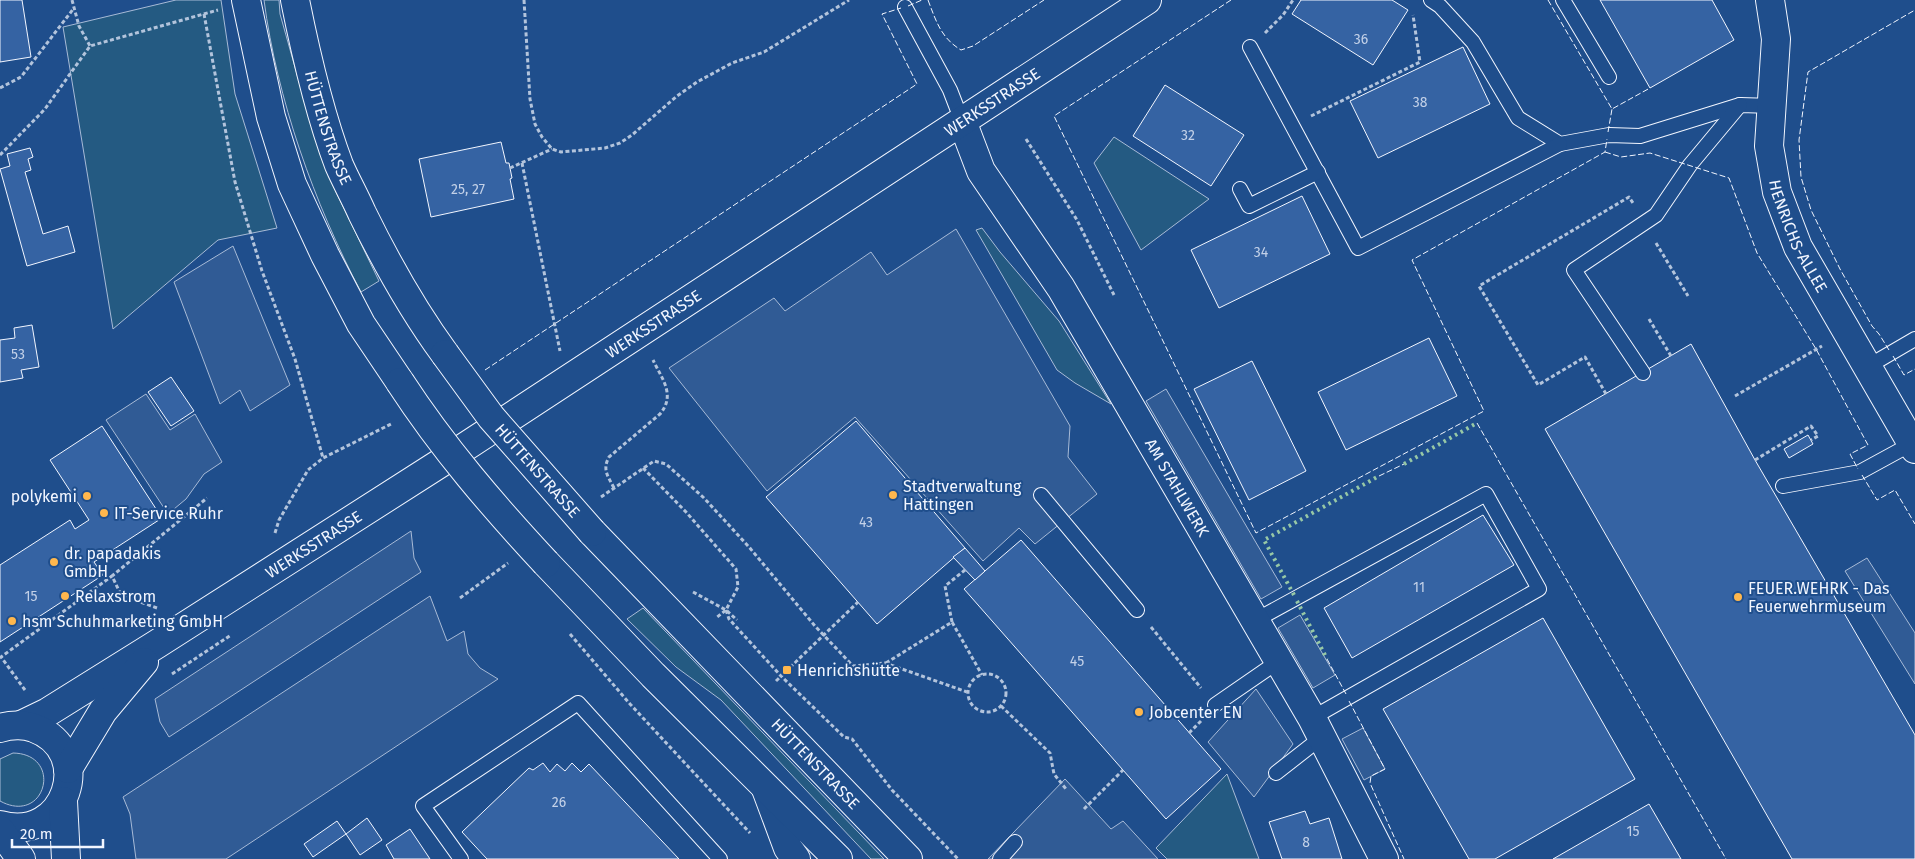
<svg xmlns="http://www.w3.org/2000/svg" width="1915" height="859" font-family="'Fira Sans',sans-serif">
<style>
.green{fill:#245a82;stroke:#a8bbd7}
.parking{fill:#305b95;stroke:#a8bbd7}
.building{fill:#3563a3;stroke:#f2f6ff}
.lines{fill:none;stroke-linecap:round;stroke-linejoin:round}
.lane-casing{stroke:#f2f6ff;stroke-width:16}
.street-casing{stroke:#f2f6ff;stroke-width:30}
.secondary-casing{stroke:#f2f6ff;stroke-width:30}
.primary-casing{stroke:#f2f6ff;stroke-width:30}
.path{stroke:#b3c4dc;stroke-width:3;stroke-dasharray:4 2.5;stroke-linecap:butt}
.lane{stroke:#1f4e8c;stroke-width:14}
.street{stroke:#1f4e8c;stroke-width:28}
.secondary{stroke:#1f4e8c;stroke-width:28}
.primary{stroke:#1f4e8c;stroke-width:28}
.primary-bridge-casing{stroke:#f2f6ff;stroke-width:30;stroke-linecap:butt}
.primary-bridge{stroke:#1f4e8c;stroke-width:28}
.hedge{stroke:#97c8a6;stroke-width:4;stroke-dasharray:2.5 4;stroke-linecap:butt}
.fence{stroke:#f2f6ff;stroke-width:1;stroke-dasharray:6 2.5;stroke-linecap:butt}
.poi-dot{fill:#ffb74d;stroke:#1f4e8c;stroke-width:2}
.labels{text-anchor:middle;stroke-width:4;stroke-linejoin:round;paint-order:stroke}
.number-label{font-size:14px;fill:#c3d1e8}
.street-label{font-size:16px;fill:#f2f6ff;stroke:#1f4e8c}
.poi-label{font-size:16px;fill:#f2f6ff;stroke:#1f4e8c;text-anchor:start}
</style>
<rect width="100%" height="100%" fill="#1f4e8c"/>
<!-- green -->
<g class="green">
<polygon points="176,0 221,0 235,94 277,228 218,240 113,329 63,27"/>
<path d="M264 0H279L280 14 309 117 336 192 379 281 361 292C314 203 277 99 264 0Z"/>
<polygon points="1114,137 1209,199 1141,250 1094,163"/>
<polygon points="982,228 1000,252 1059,321 1111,404 1075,383 1057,370 976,230"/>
<polygon points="643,608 884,859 871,859 721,700 676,667 627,619"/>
<path d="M13 753C64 754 46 826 0 801V759Z"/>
<polygon points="1227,774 1259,859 1167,859 1156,848"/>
</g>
<!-- parking -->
<g class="parking">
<polygon points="956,229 1070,426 1068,457 1097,494 1035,544 1019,528 983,561 855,417 767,491 669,368 774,298 785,311 871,252 887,275"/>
<polygon points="233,246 290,385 250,411 240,390 220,404 174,282"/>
<polygon points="1166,389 1282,587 1261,599 1146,401"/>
<polygon points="146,394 170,430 195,414 222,462 204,474 186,499 168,514 106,420"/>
<polygon points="411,531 414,558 421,572 169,737 160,722 155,699"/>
<polygon points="1867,558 1915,633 1915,684 1845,571"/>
<polygon points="430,596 447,641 464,631 468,654 480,668 498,679 226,859 136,859 130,814 123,797"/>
<polygon points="1300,615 1335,675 1313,688 1278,628"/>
<polygon points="1256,689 1293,744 1254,797 1208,742"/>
<polygon points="1363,728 1385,769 1364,780 1342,739"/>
<polygon points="1065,779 1111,829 1123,821 1158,859 988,859"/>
</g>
<!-- building -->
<g class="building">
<polygon points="0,0 22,0 31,57 0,62"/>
<polygon points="1301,0 1392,0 1408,10 1373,65 1292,14"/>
<polygon points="1600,0 1712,0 1734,40 1650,88"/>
<polygon points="1463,47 1490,104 1378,158 1350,101"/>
<polygon points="1165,85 1244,135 1211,186 1133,136"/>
<polygon points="501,142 506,163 509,163 512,178 510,179 514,199 431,217 419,159"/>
<polygon points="30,148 33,157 28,159 31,170 25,172 43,234 68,226 75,252 27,266 0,169 10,166 7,154"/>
<polygon points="1302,196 1330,254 1219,308 1191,250"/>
<polygon points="32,325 39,367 21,370 23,378 0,382 0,340 15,338 14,328"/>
<polygon points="1429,338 1457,396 1346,450 1318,392"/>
<polygon points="1691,344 1755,460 1915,735 1915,859 1792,859 1545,429"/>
<polygon points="1252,361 1306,471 1249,500 1194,389"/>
<polygon points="171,377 194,411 171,426 148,392"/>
<polygon points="856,421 965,548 877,624 766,497"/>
<polygon points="102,426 162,518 94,562 103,575 0,642 0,565 70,520 75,529 89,520 50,460"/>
<polygon points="1808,435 1813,444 1789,458 1784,449"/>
<polygon points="1483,515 1514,565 1352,658 1324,608"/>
<polygon points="1021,540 1221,769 1166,819 964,589"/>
<polygon points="965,548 985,571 975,580 953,557"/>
<polygon points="1543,618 1635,779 1495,859 1469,859 1383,709"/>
<polygon points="543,763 550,772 557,764 565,771 572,763 581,772 589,764 679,859 487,859 462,832 529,768 533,770"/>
<polygon points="1649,804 1681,859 1553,859"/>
<polygon points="1305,811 1310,824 1329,818 1342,859 1282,859 1269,822"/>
<polygon points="367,818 382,840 360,855 346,834"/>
<polygon points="337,821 346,834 313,857 304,844"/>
<polygon points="410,829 430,859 394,859 386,845"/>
</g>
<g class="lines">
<defs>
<g id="lane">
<polyline points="1431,0 1440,6 1473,42 1518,118 1560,144 1609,135 1640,136 1740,105 1773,106"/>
<polyline points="1563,0 1609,77"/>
<polyline points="905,7 950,90 962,121"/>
<polyline points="1250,47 1358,248 1560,144"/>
<polyline points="1240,189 1249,206 1318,172"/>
<polyline points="1867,367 1915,339"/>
<polyline points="1643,373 1574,270 1656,215 1690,165 1740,105"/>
<polyline points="1783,486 1860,472 1915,442"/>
<polyline points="1041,495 1137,610"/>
<polyline points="1256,620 1486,494 1539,589 1312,718"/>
<polyline points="1215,705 1279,661"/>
<polyline points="1276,773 1322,737"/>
<polyline points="461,859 423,806 578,703 720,859"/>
<polyline points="1000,859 1015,842"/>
</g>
<g id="street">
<path id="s1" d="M1770 0 1776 39 1769 146 1777 192 1798 247 1915 449"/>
<path id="s2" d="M962 121 981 171 1061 288 1312 718 1384 859"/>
<path id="s3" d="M21 725 48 712 157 644 442 462 1147 0"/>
<path d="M0 728C10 725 24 724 34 728 97 751 66 844 0 825"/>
<polyline points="68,769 103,711 144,662"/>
<polyline points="63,801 66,859"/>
<polyline points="0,830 21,859"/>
</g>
<polyline id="secondary" points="766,789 788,848 796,859"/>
<g id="primary">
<polyline points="246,0 271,117 292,184 325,255 361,324 400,382"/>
<path id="s4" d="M295 0C306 55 319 112 339 165 346 181 355 197 362 213 386 262 412 309 445 354"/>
<path id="s5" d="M592 532 908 859"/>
<polyline points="546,563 653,675 838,859"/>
</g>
</defs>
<!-- lane casing -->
<use href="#lane" class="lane-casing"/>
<!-- street casing -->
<use href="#street" class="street-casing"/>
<!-- secondary casing -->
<use href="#secondary" class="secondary-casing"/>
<!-- primary casing -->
<use href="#primary" class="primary-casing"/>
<!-- path -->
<g class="path">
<polyline points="72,0 79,26 90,46"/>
<polyline points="524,0 530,99 535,124 542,137 552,149 561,152 605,148 620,143 632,135 677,96 697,82 732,63 764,52 849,0"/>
<polyline points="204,14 235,182 262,271 295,359 323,458"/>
<polyline points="1265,33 1283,15 1293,0"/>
<polyline points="0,88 21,77 74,8"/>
<polyline points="1311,116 1420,62 1413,15"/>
<polyline points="1026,139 1077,220 1114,295"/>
<polyline points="0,155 45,109 90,46 218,10"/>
<polyline points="522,163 560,351"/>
<polyline points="510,168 552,149"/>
<polyline points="1656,243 1688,296"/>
<polyline points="1649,319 1671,356"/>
<polyline points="1606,394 1585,357 1538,385 1479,286 1629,197 1633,203"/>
<polyline points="1735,396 1822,346"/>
<polyline points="1755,460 1811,426 1818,436 1811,440"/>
<polyline points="643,468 686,512 736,569 738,587 726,610 716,618"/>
<path d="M614 488C608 476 602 470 609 457L660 414C676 395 662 379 653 360"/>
<polyline points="601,497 654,461 666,464 704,498 749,547 815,626 853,666 885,663 967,692"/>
<polyline points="275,533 279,520 308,470 323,458 393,423"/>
<polyline points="693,592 726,610 737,620"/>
<polyline points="460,598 508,563"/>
<polyline points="157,608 121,595 112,576 207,498"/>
<polyline points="726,610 729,619 781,676 844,737 852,739 892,790 958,859"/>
<polyline points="952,622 945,586 965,570"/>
<polyline points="1151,627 1201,688"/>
<polyline points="570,634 630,704 750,833"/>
<polyline points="886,663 952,622 982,675"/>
<circle cx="987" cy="693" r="19"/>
<polyline points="172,674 231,635"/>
<polyline points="776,681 858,602"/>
<polyline points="25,690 1,657 112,576"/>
<polyline points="1001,706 1050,753 1054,774 1066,789"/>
<polyline points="1189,733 1201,721"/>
<polyline points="1084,809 1123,770"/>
</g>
<!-- lane -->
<use href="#lane" class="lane"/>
<!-- street -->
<use href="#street" class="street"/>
<!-- secondary -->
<use href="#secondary" class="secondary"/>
<!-- primary -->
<use href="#primary" class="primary"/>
<defs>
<g id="primary-bridge">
<path id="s6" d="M445 354 491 417 592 532"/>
<path d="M400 382C443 448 493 506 546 563"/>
</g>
</defs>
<!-- primary-bridge casing -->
<use href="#primary-bridge" class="primary-bridge-casing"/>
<!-- primary-bridge -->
<use href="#primary-bridge" class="primary-bridge"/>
<!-- hedge -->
<g class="hedge">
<polyline points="1404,464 1477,423"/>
<polyline points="1294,595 1264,540 1379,476"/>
<polyline points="1297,601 1327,659"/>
</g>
<!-- fence -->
<g class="fence">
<path d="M928 0C936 21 941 38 961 50L973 46 1044 0"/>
<polyline points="1231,0 1054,116 1256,533 1484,411 1412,260 1605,152 1607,139"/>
<polyline points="1548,0 1612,109 1650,88"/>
<polyline points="908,6 922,0"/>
<polyline points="1608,132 1612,109"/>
<polyline points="1605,152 1621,157 1650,153 1729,178 1757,253 1816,349 1868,445 1850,454 1858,469"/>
<polyline points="1889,350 1879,334 1872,326 1840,269 1811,210 1801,177 1799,140 1808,72 1915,10"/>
<polyline points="1893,356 1904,375 1915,369"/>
<polyline points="485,370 917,84 882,14 901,8"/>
<polyline points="1477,423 1726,859"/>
<polyline points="1862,475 1877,500 1895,490 1915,524"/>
<polyline points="1379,476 1404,464"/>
<polyline points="1327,659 1346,694"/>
<polyline points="1349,701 1385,769 1371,776 1370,783 1404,859"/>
</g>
</g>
<!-- markers -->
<g class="poi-dot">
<circle cx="893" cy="495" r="5"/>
<circle cx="87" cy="496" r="5"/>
<circle cx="104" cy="513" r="5"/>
<circle cx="54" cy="562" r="5"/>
<circle cx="65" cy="596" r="5"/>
<circle cx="1738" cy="597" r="5"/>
<circle cx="12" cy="621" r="5"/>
<rect x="782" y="665" width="10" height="10" rx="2.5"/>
<circle cx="1139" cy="712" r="5"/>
</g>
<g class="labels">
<!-- number labels -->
<g class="number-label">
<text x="1361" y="44">36</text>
<text x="1420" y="107">38</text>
<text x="1188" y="140">32</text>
<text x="468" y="194">25, 27</text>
<text x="1261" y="257">34</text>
<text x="18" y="359">53</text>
<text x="866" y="527">43</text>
<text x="1419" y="592">11</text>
<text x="31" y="601">15</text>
<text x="1077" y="666">45</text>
<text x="559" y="807">26</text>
<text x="1633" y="836">15</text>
<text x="1306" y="847">8</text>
</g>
<!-- street labels -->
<g class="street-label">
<text dy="6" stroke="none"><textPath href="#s3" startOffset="1154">WERKSSTRASSE</textPath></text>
<text dy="6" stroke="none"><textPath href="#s4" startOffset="132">HÜTTENSTRASSE</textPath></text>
<text dy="6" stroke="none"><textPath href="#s1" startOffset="242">HENRICHS-ALLEE</textPath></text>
<text dy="6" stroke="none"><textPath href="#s3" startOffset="749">WERKSSTRASSE</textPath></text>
<text dy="6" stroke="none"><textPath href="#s6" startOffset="149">HÜTTENSTRASSE</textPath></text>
<text dy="6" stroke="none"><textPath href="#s2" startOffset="426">AM STAHLWERK</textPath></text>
<text dy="6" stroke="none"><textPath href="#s3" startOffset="344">WERKSSTRASSE</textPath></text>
<text dy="6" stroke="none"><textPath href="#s5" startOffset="322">HÜTTENSTRASSE</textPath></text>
</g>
<!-- poi labels -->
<g class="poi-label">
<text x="903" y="492">Stadtverwaltung<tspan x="903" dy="18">Hattingen</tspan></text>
<text x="77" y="502" text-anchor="end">polykemi</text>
<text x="114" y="519">IT-Service Ruhr</text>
<text x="64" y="559">dr. papadakis<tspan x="64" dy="18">GmbH</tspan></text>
<text x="1748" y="594">FEUER.WEHRK - Das<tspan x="1748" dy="18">Feuerwehrmuseum</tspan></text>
<text x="75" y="602">Relaxstrom</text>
<text x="22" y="627">hsm Schuhmarketing GmbH</text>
<text x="797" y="676">Henrichshütte</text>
<text x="1149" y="718">Jobcenter EN</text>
</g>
</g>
<!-- scale -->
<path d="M12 839v8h91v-8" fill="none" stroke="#f2f6ff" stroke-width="2.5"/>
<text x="20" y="839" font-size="15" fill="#f2f6ff" stroke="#1f4e8c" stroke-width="4" paint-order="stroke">20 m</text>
</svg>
